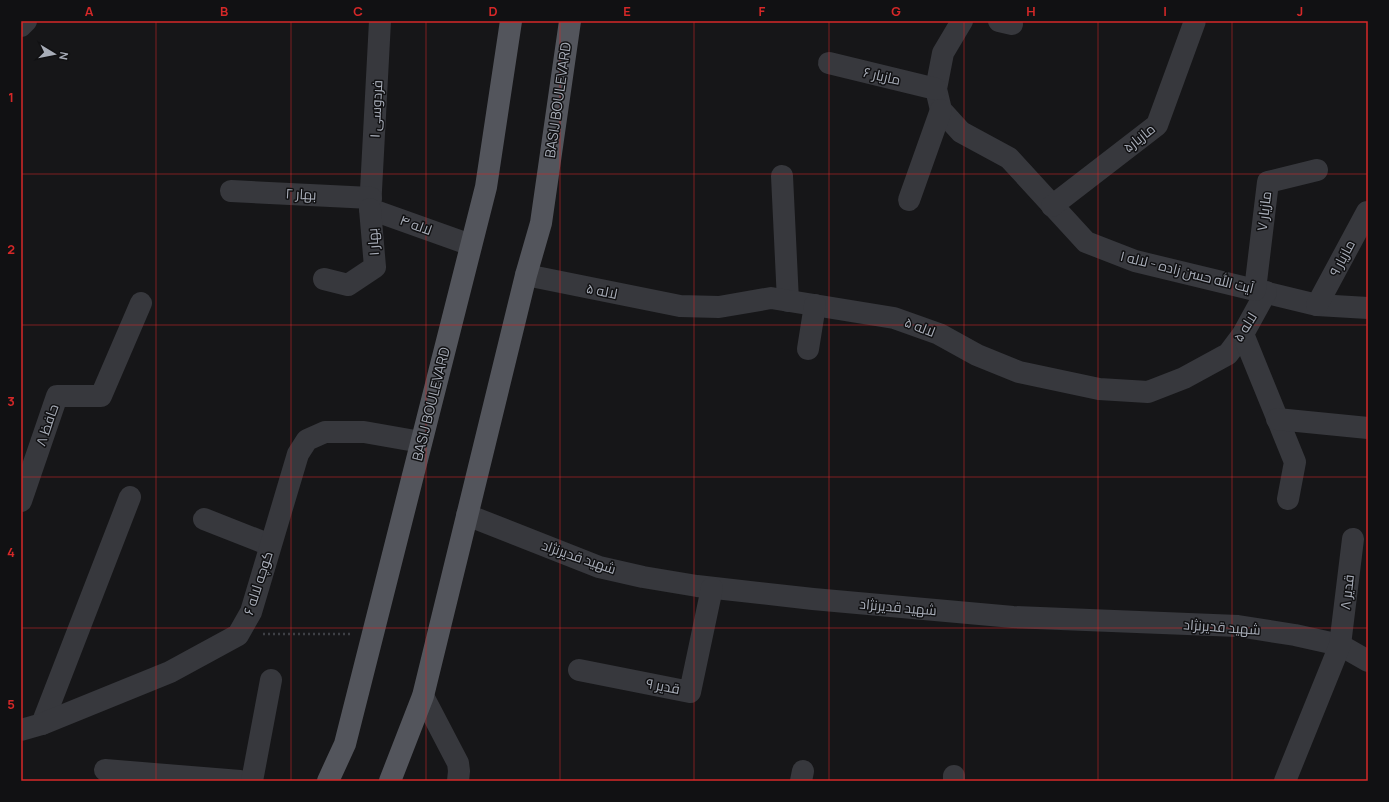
<svg xmlns="http://www.w3.org/2000/svg" width="1389" height="802" font-family="Manrope,Cairo,sans-serif">
<style>
.lines{fill:none;stroke-linecap:round;stroke-linejoin:round}
.path{stroke:#3d3f44;stroke-width:2.5;stroke-dasharray:2 3;stroke-linecap:butt}
.minor{stroke:#37383d;stroke-width:22}
.major{stroke:#53555c;stroke-width:22}
.grid{fill:none;stroke:#d62828;stroke-width:1;stroke-opacity:0.55}
.labels{text-anchor:middle;stroke-width:3;stroke-linejoin:round;paint-order:stroke}
.street-label{font-size:14px;fill:#a8adb8;stroke:#111113}
.neatline{fill:none;stroke:#d62828;stroke-width:1.5}
.grid-label{font-size:13px;text-anchor:middle;font-weight:bold;fill:#d62828}
</style>
<rect width="100%" height="100%" fill="#161618"/>
<g class="lines">
<!-- path -->
<polyline class="path" points="263,634 350,634"/>
<!-- minor -->
<g class="minor">
<polyline points="380,21 370,209 471,245"/>
<polyline points="962,21 943,53 936,89 941,110 961,132 1009,158 1086,242 1135,261 1317,305 1368,308"/>
<polyline points="999,21 1012,24"/>
<polyline points="21,26 26,21"/>
<polyline points="829,63 936,89"/>
<polyline points="782,176 788,301"/>
<polyline points="231,191 371,198"/>
<polyline points="909,200 941,110"/>
<polyline points="1052,206 1157,125 1195,21"/>
<polyline points="526,275 680,306 719,307 771,298 894,318 939,334 977,355 1019,372 1099,389 1148,392 1184,378 1228,354 1243,334 1266,292"/>
<polyline points="324,279 348,285 375,267 370,209"/>
<polyline points="1255,290 1268,182 1317,170"/>
<polyline points="1317,305 1367,212"/>
<polyline points="1243,334 1295,462 1288,499"/>
<polyline points="808,349 815,305"/>
<polyline points="1277,419 1368,428"/>
<polyline points="21,501 57,396 101,396 141,303"/>
<polyline points="467,515 599,567 643,577 697,586 813,599 1013,617 1238,626 1295,635 1340,645 1368,661"/>
<polyline points="204,519 270,545"/>
<polyline points="579,670 690,692 712,588"/>
<polyline points="423,696 458,763 459,771 458,781"/>
<polyline points="42,724 130,497"/>
<polyline points="21,730 42,724 170,672 238,635 251,612 298,454 307,440 325,432 364,432 421,442"/>
<polyline points="105,770 240,781"/>
<polyline points="252,781 271,680"/>
<polyline points="801,781 803,771"/>
<polyline points="954,781 954,776"/>
<polyline points="1285,781 1340,645 1353,539"/>
</g>
<!-- major -->
<g class="major">
<polyline points="328,781 345,744 486,187 511,21"/>
<polyline points="390,781 423,696 526,275 541,223 570,21"/>
</g>
</g>
<!-- grid -->
<path class="grid" d="M156 21V781M291 21V781M426 21V781M560 21V781M694 21V781M829 21V781M964 21V781M1098 21V781M1232 21V781M21 174H1368M21 325H1368M21 477H1368M21 628H1368"/>
<g class="labels">
<!-- street labels -->
<g class="street-label">
<text transform="translate(882 76) rotate(13)" y="5">مازیار ۶</text>
<text transform="translate(558 100) rotate(-82)" y="5">BASIJ BOULEVARD</text>
<text transform="translate(376 109) rotate(-87)" y="5">فردوسی ۱</text>
<text transform="translate(1139 138) rotate(-39)" y="5">مازیار۵</text>
<text transform="translate(301 194) rotate(3)" y="5">بهار ۲</text>
<text transform="translate(1264 211) rotate(-83)" y="5">مازیار ۷</text>
<text transform="translate(416 225) rotate(20)" y="5">لاله ۴</text>
<text transform="translate(373 242) rotate(-94)" y="5">بهار ۱</text>
<text transform="translate(1342 258) rotate(-62)" y="5">مازیار ۹</text>
<text transform="translate(1187 272) rotate(14)" y="5">آیت الله حسن زاده - لاله ۱</text>
<text transform="translate(602 291) rotate(12)" y="5">لاله ۵</text>
<text transform="translate(920 327) rotate(21)" y="5">لاله ۵</text>
<text transform="translate(1245 327) rotate(-58)" y="5">لاله ۵</text>
<text transform="translate(431 404) rotate(-76)" y="5">BASIJ BOULEVARD</text>
<text transform="translate(47 425) rotate(-71)" y="5">حافظ ۸</text>
<text transform="translate(579 557) rotate(19)" y="5">شهید قدیرنژاد</text>
<text transform="translate(258 583) rotate(-72)" y="5">کوچه لاله ۶</text>
<text transform="translate(1347 592) rotate(-83)" y="5">قدیر ۸</text>
<text transform="translate(898 607) rotate(5)" y="5">شهید قدیرنژاد</text>
<text transform="translate(1222 627) rotate(4)" y="5">شهید قدیرنژاد</text>
<text transform="translate(663 686) rotate(11)" y="5">قدیر ۹</text>
</g>
</g>
<!-- border -->
<rect width="1389" height="802" fill="none" stroke="#111113" stroke-width="44"/>
<!-- north arrow -->
<g transform="translate(54 54) rotate(100)" stroke="#111113" stroke-width="3" paint-order="stroke">
<path d="M0-3L7 15L0 10L-7 15Z" fill="#a8adb8"/>
<text y="-6" font-size="11" font-weight="bold" text-anchor="middle" fill="#a8adb8">N</text>
</g>
<rect x="22" y="22" width="1345" height="758" class="neatline"/>
<g class="grid-label">
<text x="89" y="16">A</text>
<text x="224" y="16">B</text>
<text x="358" y="16">C</text>
<text x="493" y="16">D</text>
<text x="627" y="16">E</text>
<text x="762" y="16">F</text>
<text x="896" y="16">G</text>
<text x="1031" y="16">H</text>
<text x="1165" y="16">I</text>
<text x="1300" y="16">J</text>
<text x="11" y="102">1</text>
<text x="11" y="254">2</text>
<text x="11" y="406">3</text>
<text x="11" y="557">4</text>
<text x="11" y="709">5</text>
</g>
</svg>
